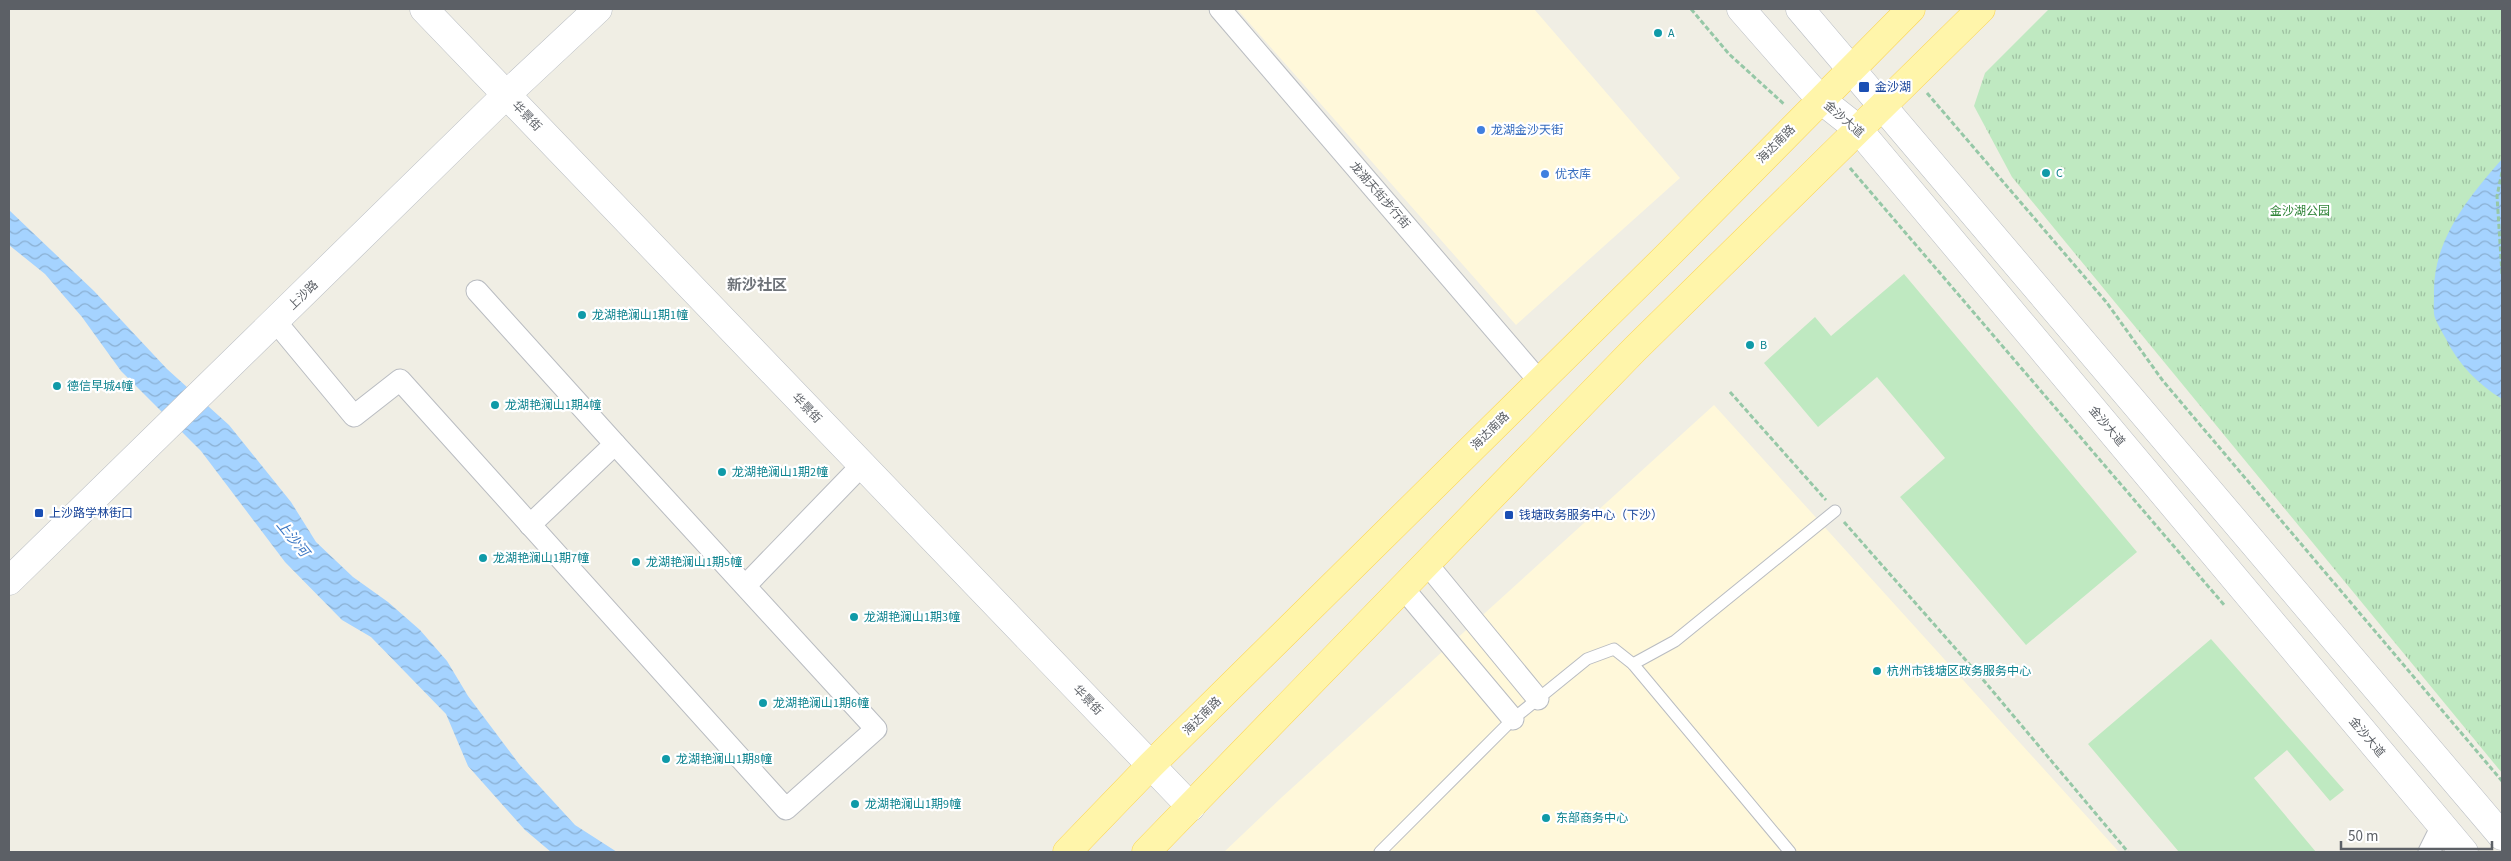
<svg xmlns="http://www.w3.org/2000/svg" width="2511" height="861" font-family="'Source Sans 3','Noto Sans SC',sans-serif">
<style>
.commercial{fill:#fff8da}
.grass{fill:#bfe9c1}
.park{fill:url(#park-tufts)}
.water{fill:url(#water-waves)}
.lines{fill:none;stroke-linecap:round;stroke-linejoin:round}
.lane-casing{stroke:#b9bcc1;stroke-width:13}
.street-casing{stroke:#b9bcc1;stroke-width:23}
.secondary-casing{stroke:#b9bdc3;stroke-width:29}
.primary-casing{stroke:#fcd451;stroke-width:29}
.path{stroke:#96c8a7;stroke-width:3;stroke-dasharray:5 2.5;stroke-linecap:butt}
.lane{stroke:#fff;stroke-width:11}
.street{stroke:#fff;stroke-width:21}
.secondary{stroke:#fff;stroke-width:28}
.primary{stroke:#fff5aa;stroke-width:28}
.culture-dot{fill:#0f9aa8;stroke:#fff;stroke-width:2}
.transit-dot{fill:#1a4fb4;stroke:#fff;stroke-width:2}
.shop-dot{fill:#3f7fe0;stroke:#fff;stroke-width:2}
.labels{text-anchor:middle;stroke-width:4.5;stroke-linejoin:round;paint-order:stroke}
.culture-label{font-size:12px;fill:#0d838f;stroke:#fff;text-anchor:start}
.transit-label{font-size:12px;fill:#164399;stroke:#fff;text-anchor:start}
.street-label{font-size:12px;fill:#5c6066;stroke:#fff}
.shop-label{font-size:12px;fill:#366cbe;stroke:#fff;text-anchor:start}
.park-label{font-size:12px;fill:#2e8336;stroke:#fff}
.water-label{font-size:14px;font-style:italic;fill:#3b77c3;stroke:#fff}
.quarter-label{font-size:15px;font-weight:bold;fill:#6d7278;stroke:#fff}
</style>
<defs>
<pattern id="park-tufts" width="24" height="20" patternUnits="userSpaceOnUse" patternTransform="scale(1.25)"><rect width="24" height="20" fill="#bfe9c1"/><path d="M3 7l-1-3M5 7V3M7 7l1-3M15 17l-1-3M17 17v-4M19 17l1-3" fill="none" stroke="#9ec0a1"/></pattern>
<pattern id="water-waves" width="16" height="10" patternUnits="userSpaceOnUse" patternTransform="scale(1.25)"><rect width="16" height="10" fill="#a5d3ff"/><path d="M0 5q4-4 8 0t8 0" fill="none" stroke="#8aafd2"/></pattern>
</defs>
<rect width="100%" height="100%" fill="#f0eee4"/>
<!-- commercial -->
<g class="commercial">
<polygon points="1237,9 1534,9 1680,178 1516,325"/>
<polygon points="1714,405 2119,852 1224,852 1281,798"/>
</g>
<!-- grass -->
<g class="grass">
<polygon points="1904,274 2137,552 2026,645 1900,497 1945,458 1877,377 1818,427 1764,363 1815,317 1831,336"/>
<polygon points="2211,639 2344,790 2330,801 2287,750 2254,778 2316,852 2179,852 2088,744"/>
</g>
<!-- park -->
<polygon class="park" points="2049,9 2502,9 2502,773 2012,177 1974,106 1985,73"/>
<!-- water -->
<g class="water">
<path d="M2502 159V399C2479 385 2458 364 2446 339 2442 332 2438 325 2435 318 2433 312 2434 303 2434 296 2432 241 2468 198 2502 159Z"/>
<polygon points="9,210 94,291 167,369 229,425 291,502 316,542 353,577 388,602 420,630 447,661 468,696 519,764 575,825 617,852 551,852 525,830 468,766 446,714 371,637 342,620 285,562 201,451 121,371 82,317 45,274 9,245"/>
</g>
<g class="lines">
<defs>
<g id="lane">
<polyline points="1633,664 1675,641 1835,511"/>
<polyline points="1380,852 1513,719 1587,659 1614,649 1633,664 1790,852"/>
</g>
<g id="street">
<polyline points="1220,9 1540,382"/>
<polyline points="477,291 615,444 530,525"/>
<polyline points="276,322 354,416 400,380 786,809 876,729 615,444"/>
<polyline points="1427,564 1538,699"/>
<polyline points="746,585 862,465"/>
<polyline points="1403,588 1513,719"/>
<polyline points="2429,852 2442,826"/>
</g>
<g id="secondary">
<polyline points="424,9 1191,807"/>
<polyline points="1741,9 1820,99 1858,129 2464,852"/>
<polyline points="1800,9 2502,836"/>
<polyline points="9,581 506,95 598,9"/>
</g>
<g id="primary">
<polyline points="1067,852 1151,765 1666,257 1911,9"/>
<polyline points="1146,852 1635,349 1981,9"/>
</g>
</defs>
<!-- lane casing -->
<use href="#lane" class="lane-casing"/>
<!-- street casing -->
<use href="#street" class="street-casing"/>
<!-- secondary casing -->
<use href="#secondary" class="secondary-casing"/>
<!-- primary casing -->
<use href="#primary" class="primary-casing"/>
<!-- path -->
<g class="path">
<polyline points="1691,9 1729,54 1785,105"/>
<polyline points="1927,93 2107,303 2163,381 2502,781"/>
<polyline points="1850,168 2225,606"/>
<polyline points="2502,172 2497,196 2502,274"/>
<polyline points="1730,392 1826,500"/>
<polyline points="1844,522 1985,682 2128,852"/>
</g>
<!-- lane -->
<use href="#lane" class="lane"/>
<!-- street -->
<use href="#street" class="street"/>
<!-- secondary -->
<use href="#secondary" class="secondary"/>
<!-- primary -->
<use href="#primary" class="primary"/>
</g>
<!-- markers -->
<g class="culture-dot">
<circle cx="1658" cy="33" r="5"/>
<circle cx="2046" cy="173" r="5"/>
<circle cx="582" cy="315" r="5"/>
<circle cx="1750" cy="345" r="5"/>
<circle cx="57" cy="386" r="5"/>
<circle cx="495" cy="405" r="5"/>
<circle cx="722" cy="472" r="5"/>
<circle cx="483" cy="558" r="5"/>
<circle cx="636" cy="562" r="5"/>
<circle cx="854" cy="617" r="5"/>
<circle cx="1877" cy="671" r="5"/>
<circle cx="763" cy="703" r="5"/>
<circle cx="666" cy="759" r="5"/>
<circle cx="855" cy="804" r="5"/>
<circle cx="1546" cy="818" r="5"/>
</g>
<g class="transit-dot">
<rect x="1858" y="81" width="12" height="12" rx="2.5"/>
<rect x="34" y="508" width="10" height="10" rx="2.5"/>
<rect x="1504" y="510" width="10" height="10" rx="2.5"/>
</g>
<g class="shop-dot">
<circle cx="1481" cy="130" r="5"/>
<circle cx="1545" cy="174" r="5"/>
</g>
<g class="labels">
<!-- culture labels -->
<g class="culture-label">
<text x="1668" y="37">A</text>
<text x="2056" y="177">C</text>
<text x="592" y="319">龙湖艳澜山1期1幢</text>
<text x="1760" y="349">B</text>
<text x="67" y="390">德信早城4幢</text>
<text x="505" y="409">龙湖艳澜山1期4幢</text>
<text x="732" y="476">龙湖艳澜山1期2幢</text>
<text x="493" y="562">龙湖艳澜山1期7幢</text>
<text x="646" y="566">龙湖艳澜山1期5幢</text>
<text x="864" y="621">龙湖艳澜山1期3幢</text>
<text x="1887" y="675">杭州市钱塘区政务服务中心</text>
<text x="773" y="707">龙湖艳澜山1期6幢</text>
<text x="676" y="763">龙湖艳澜山1期8幢</text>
<text x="865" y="808">龙湖艳澜山1期9幢</text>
<text x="1556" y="822">东部商务中心</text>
</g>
<!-- transit labels -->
<g class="transit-label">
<text x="1875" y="91">金沙湖</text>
<text x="49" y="517">上沙路学林街口</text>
<text x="1519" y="519">钱塘政务服务中心（下沙）</text>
</g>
<!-- street labels -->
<g class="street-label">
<text transform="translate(527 116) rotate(46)" y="4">华景街</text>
<text transform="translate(1844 119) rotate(41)" y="4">金沙大道</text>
<text transform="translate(1776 144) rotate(-45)" y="4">海达南路</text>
<text transform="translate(1380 195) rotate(49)" y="4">龙湖天街步行街</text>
<text transform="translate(303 295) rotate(-44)" y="4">上沙路</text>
<text transform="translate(807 408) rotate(46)" y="4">华景街</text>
<text transform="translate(2107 426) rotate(50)" y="4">金沙大道</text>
<text transform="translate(1490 431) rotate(-45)" y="4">海达南路</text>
<text transform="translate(1088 700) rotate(46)" y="4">华景街</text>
<text transform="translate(1202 716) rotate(-45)" y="4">海达南路</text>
<text transform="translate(2367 737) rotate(50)" y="4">金沙大道</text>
</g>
<!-- shop labels -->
<g class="shop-label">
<text x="1491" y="134">龙湖金沙天街</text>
<text x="1555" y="178">优衣库</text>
</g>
<!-- park labels -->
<g class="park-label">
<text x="2300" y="215">金沙湖公园</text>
</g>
<!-- water labels -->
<g class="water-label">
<text transform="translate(293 538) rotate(51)" y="5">上沙河</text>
</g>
<!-- quarter labels -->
<g class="quarter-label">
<text x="757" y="290">新沙社区</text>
</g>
</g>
<!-- border -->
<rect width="2511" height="861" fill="none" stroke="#5c6066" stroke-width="20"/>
<!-- scale -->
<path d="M2341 841v8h151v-8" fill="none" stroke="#5c6066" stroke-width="2.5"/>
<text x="2348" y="841" font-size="15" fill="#5c6066" stroke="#ffffff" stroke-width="4" paint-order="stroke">50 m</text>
</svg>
